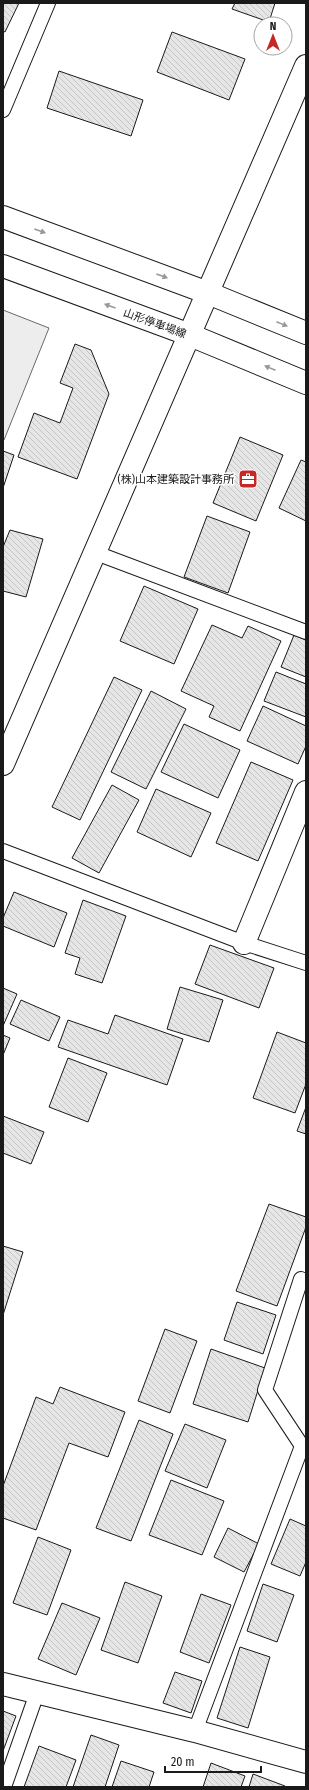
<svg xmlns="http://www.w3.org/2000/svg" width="309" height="1790" font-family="'Fira Sans Condensed','Noto Sans JP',sans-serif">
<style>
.built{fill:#ededed;stroke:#6a6a6a}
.building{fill:url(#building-back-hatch);stroke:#1a1a1a}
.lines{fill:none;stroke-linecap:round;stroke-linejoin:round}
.lane-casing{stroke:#1a1a1a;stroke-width:16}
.street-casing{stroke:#1a1a1a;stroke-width:24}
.secondary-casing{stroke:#1a1a1a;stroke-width:24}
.primary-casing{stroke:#1a1a1a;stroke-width:24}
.lane{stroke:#fff;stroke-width:14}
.street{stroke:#fff;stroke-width:22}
.secondary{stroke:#fff;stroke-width:22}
.primary{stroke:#fff;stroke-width:22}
.oneway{fill:#989898}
.labels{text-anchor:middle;stroke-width:3;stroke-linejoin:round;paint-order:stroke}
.street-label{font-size:11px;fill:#1a1a1a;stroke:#fff}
.poi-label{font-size:11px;fill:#1a1a1a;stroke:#fff;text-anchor:end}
</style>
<defs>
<pattern id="building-back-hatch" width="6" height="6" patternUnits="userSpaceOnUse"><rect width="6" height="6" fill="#e6e6e6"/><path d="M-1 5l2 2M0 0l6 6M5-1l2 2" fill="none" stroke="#c5c5c5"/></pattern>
</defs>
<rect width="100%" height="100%" fill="#fff"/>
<!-- built -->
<polygon class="built" points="3,310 49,328 4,440 3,440"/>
<!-- building -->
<g class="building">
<polygon points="3,3 19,3 5,32 3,31"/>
<polygon points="235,3 275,3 269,22 232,9"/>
<polygon points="172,32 245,59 229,100 157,72"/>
<polygon points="59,71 143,100 131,136 47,108"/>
<polygon points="75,344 91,350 109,394 77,479 18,457 34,413 60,423 73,388 60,383"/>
<polygon points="240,437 283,455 256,521 213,503"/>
<polygon points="3,451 14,455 3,488"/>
<polygon points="301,460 306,462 306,521 279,508"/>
<polygon points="207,516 250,532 228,593 184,577"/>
<polygon points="10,530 43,539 26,597 3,591 3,547"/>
<polygon points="144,586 198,609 174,664 120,641"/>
<polygon points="212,625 242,638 248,626 281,641 240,731 209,717 214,706 181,691"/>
<polygon points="294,635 306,640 306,677 281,667"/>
<polygon points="276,672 306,684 306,717 264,701"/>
<polygon points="114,677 142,690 80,820 52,807"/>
<polygon points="151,691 186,709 146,789 111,772"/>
<polygon points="263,706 306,726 306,746 298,764 247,741"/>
<polygon points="184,724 240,750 218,798 161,772"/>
<polygon points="251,762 293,780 258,861 216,843"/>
<polygon points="112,785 139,800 99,873 72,858"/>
<polygon points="156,789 211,813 191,857 137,832"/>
<polygon points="14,892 67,913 54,947 3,926 3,918"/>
<polygon points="83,900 126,916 102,983 75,974 80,958 65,953"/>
<polygon points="210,945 274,968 259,1008 195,984"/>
<polygon points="180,987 223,1000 209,1042 167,1029"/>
<polygon points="3,988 17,994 3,1026"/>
<polygon points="21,1000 60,1017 49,1041 10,1024"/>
<polygon points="115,1015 183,1039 167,1085 58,1047 68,1020 108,1034"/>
<polygon points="277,1032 306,1043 306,1084 295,1113 253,1098"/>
<polygon points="3,1035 10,1038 3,1055"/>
<polygon points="68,1058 107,1073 88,1122 49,1107"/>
<polygon points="306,1107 306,1134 297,1131"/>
<polygon points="3,1116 44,1132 31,1164 3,1153"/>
<polygon points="269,1204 306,1217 306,1227 277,1306 236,1291"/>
<polygon points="3,1246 23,1252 3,1315"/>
<polygon points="237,1302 276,1315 263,1354 224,1340"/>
<polygon points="165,1329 197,1341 170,1413 138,1401"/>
<polygon points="211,1349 265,1368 248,1422 193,1404"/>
<polygon points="60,1387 125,1412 108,1457 69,1443 36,1530 3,1518 3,1486 36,1397 53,1404"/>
<polygon points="139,1420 173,1434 131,1541 96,1528"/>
<polygon points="185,1424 226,1440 207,1488 165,1471"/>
<polygon points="171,1480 224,1501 202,1555 149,1535"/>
<polygon points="290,1519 306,1526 306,1562 300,1576 271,1564"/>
<polygon points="228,1528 259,1544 244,1572 214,1557"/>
<polygon points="38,1537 71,1550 47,1615 13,1603"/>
<polygon points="125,1582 162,1596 138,1663 101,1650"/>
<polygon points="263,1584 294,1595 277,1642 247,1631"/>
<polygon points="201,1594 231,1605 209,1663 180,1652"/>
<polygon points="62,1603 100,1618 76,1675 38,1659"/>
<polygon points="240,1647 270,1657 248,1728 217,1718"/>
<polygon points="175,1672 202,1681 191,1713 163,1703"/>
<polygon points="3,1711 16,1716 3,1751"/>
<polygon points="91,1735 119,1745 105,1787 73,1787"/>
<polygon points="39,1746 76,1760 66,1787 24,1787"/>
<polygon points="121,1761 154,1772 149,1787 112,1787"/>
<polygon points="211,1763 245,1776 241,1787 203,1787"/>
<polygon points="253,1774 285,1786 284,1787 249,1787"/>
</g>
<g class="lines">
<defs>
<g id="lane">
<polyline points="3,110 48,3"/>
<polyline points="96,553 306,632"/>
<polyline points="3,851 244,943 306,963"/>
<polyline points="195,1731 302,1446 265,1390 301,1279"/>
<polyline points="4,1787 37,1693"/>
</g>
<g id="street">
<polyline points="244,943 306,792"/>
<polyline points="3,1684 195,1731 306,1762"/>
</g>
<polyline id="secondary" points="3,764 306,66"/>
<g id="primary">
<polyline points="3,217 208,293 306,333"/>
<polyline points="3,266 190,335 306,383"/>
</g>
</defs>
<!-- lane casing -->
<use href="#lane" class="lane-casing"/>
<!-- street casing -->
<use href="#street" class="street-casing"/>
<!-- secondary casing -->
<use href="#secondary" class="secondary-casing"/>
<!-- primary casing -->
<use href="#primary" class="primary-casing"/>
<!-- lane -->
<use href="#lane" class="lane"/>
<!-- street -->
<use href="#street" class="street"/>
<!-- secondary -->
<use href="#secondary" class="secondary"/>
<!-- primary -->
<use href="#primary" class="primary"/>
</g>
<!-- one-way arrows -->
<defs><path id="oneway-solid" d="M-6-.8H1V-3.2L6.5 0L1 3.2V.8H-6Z"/></defs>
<g class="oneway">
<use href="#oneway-solid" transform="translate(40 231) rotate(20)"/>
<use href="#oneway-solid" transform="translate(162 276) rotate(20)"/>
<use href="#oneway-solid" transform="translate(110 306) rotate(-160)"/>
<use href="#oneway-solid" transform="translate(282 324) rotate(22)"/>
<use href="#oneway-solid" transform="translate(270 368) rotate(-158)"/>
</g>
<!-- icons -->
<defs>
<symbol id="office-square" viewBox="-11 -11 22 22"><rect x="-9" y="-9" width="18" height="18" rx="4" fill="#c62828" stroke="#fff"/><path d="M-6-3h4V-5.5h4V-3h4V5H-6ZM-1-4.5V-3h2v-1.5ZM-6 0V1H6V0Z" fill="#fff"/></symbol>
</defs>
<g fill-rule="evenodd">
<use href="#office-square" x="237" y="468" width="22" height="22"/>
</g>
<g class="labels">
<!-- street labels -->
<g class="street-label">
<text transform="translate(155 323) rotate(20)" y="4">山形停車場線</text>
</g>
<!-- poi labels -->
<g class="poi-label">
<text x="234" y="483">(株)山本建築設計事務所</text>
</g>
</g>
<!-- border -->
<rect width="309" height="1790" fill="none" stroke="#1a1a1a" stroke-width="8"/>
<!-- north arrow -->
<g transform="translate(273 36)"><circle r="19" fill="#ffffff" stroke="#a3a3a3"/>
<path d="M0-3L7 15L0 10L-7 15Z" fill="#c62828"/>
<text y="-6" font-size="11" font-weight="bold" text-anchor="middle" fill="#1a1a1a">N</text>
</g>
<!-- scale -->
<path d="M165 1766v6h96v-6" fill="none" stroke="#1a1a1a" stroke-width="2"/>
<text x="171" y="1766" font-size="12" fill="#1a1a1a" stroke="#ffffff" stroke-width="3" paint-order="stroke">20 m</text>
</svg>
